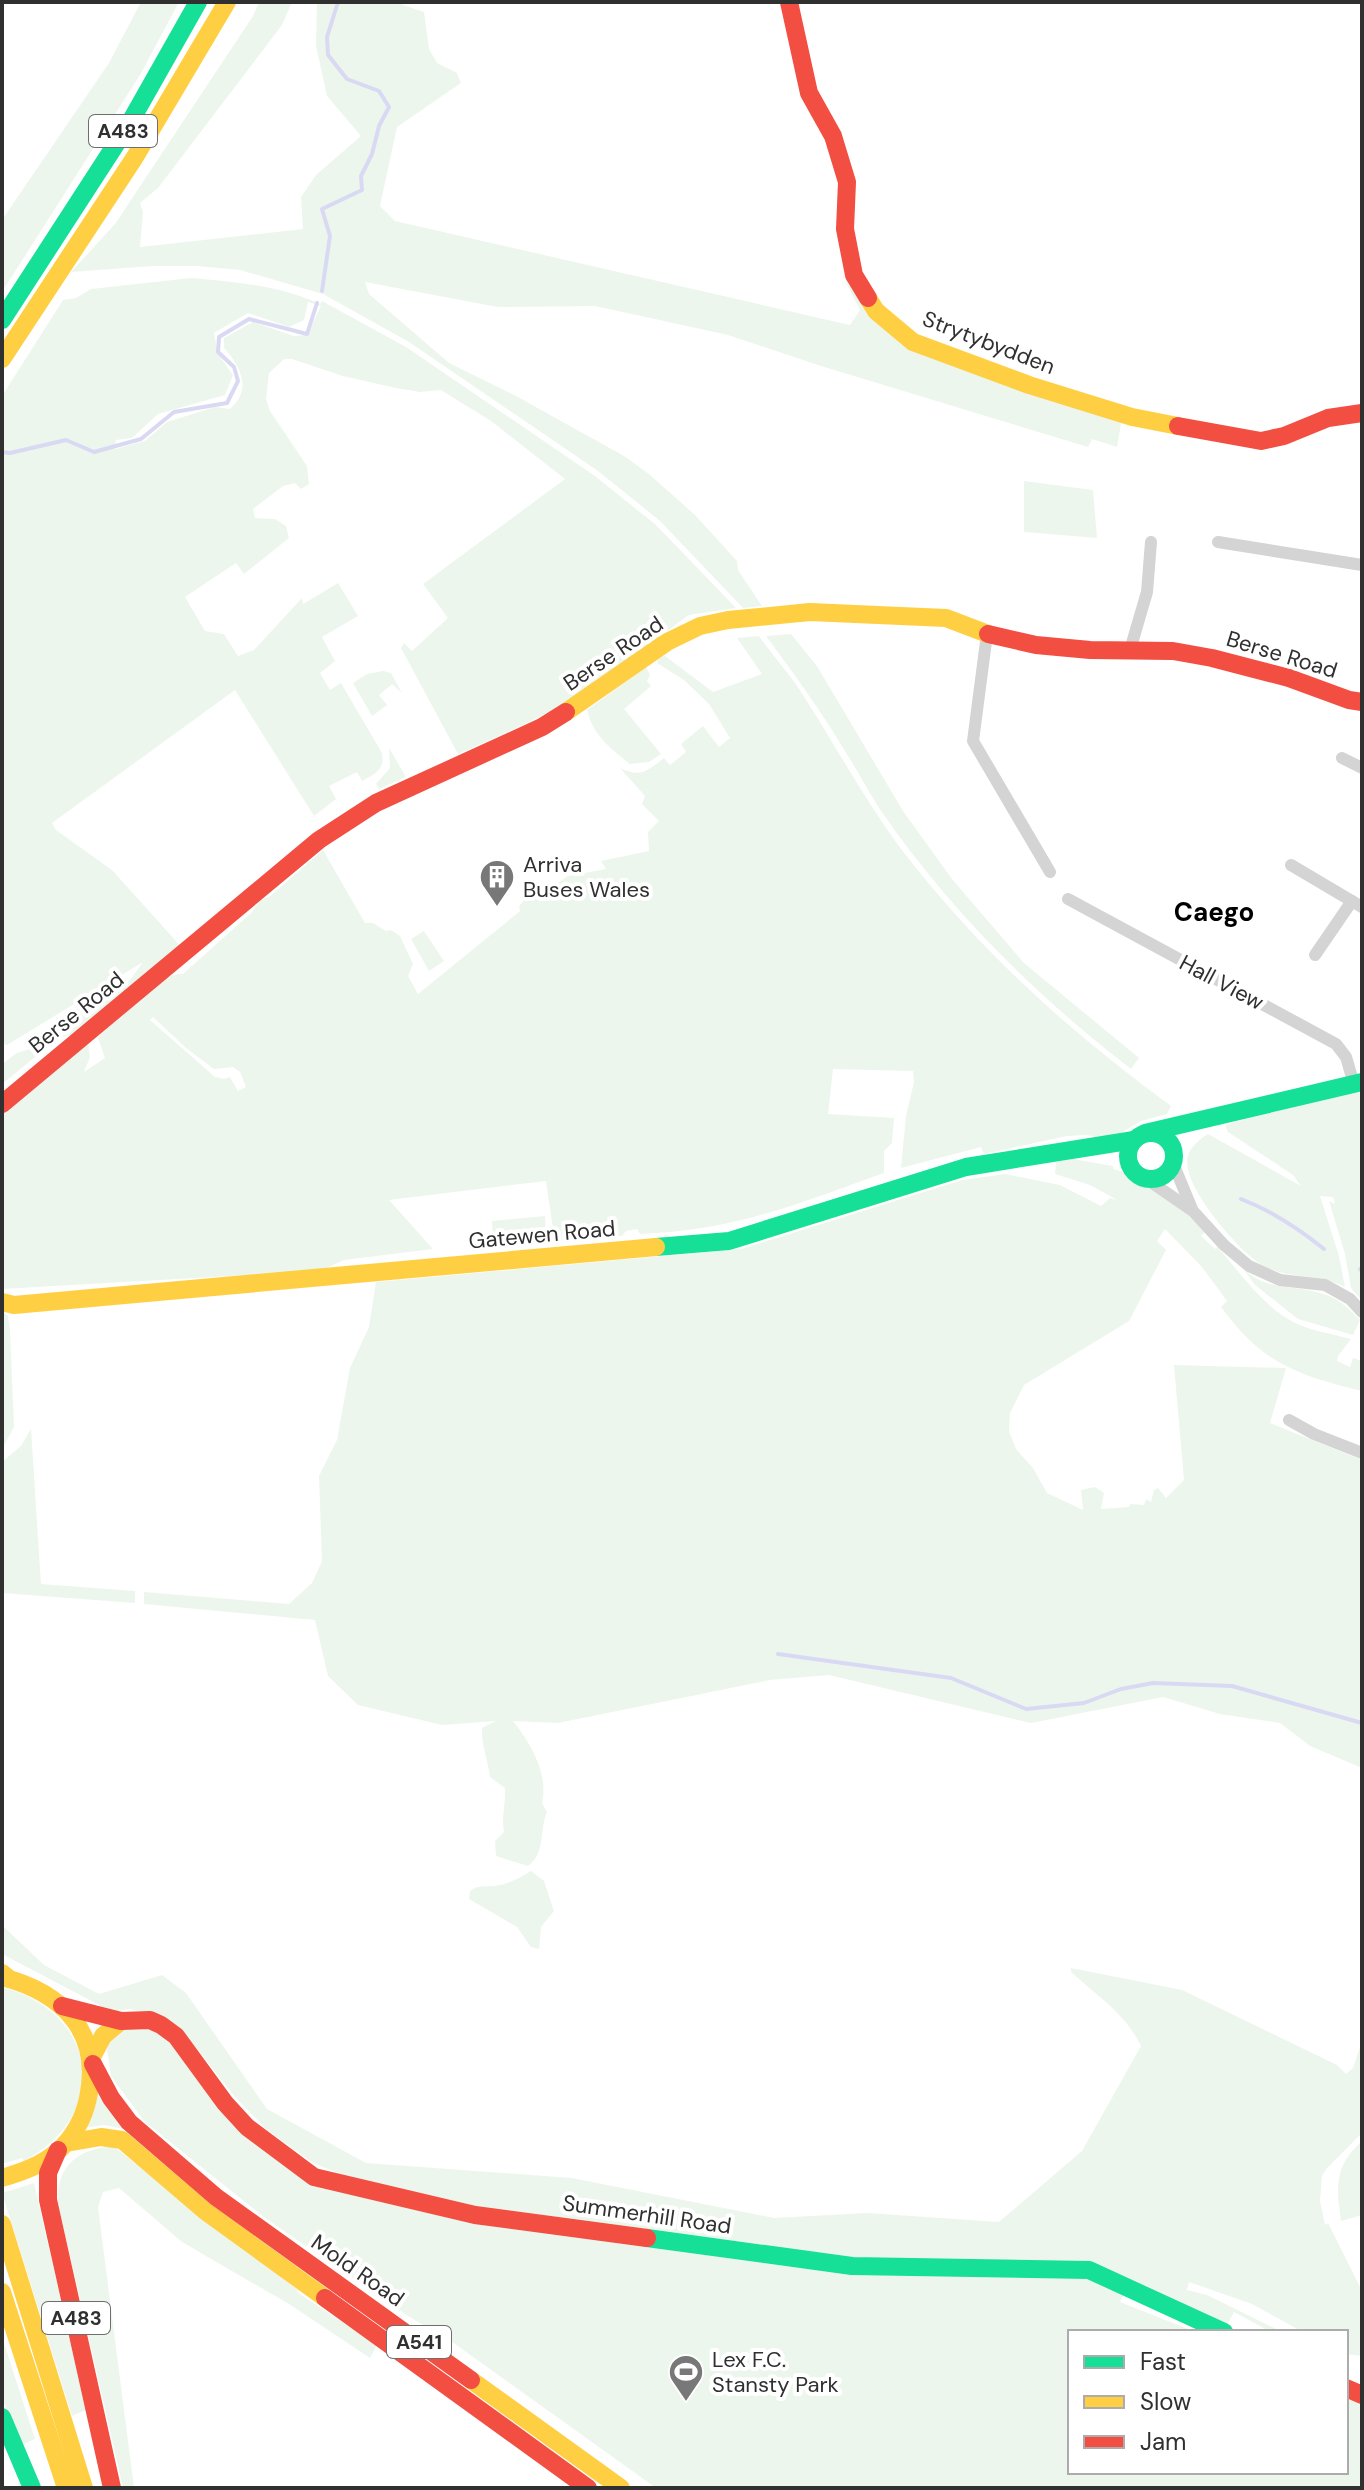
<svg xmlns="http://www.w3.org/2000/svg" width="1364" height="2490" font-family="'DM Sans',sans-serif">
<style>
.green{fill:#edf6ed;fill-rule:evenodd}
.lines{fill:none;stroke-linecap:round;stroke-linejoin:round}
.stream{stroke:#dad9f3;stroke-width:4}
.street{stroke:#d4d4d4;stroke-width:12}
.fast{stroke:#16e098;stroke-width:18}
.slow{stroke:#ffcf43;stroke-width:18}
.jam{stroke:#f24e42;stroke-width:18}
.labels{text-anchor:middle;stroke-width:8;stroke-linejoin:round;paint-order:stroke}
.shield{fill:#fff;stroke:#6e6e6e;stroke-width:2}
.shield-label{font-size:20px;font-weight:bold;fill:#303030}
.street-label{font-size:22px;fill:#303030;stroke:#fff}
.poi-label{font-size:22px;fill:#303030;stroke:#fff;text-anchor:start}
.quarter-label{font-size:26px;font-weight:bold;fill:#000;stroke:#fff}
</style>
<rect width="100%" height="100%" fill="#fff"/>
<!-- green -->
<g class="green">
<polygon points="141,2 179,2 140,75 2,292 2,220 109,63"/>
<polygon points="259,2 292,2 282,25 158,188 140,203 143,212 140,247 303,229 301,197 316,175 361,136 327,96 316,46 317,2 401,2 403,5 424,12 429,49 437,63 457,73 461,83 397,127 380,206 395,221 850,325 860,310 844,279 866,307 889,328 1122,418 1117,447 1092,439 1088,447 821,366 728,335 595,306 498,307 365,282 369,294 449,363 516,396 624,456 649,474 695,515 737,561 738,570 762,606 743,608 660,521 598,471 409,342 323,294 240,270 197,266 153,266 71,272 115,224 253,16"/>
<path d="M191 278C235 282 280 285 320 304L322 301 406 347 595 476 656 525 736 608 689 615 578 697 521 726 458 754 401 648 404 643 412 651 448 618 423 584 565 479 491 421 441 390 420 392 396 388 343 376 292 359H284L269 373 266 399 270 411 307 466 309 484 301 489 295 483 283 486 253 509 255 518 275 519 286 526 289 538 244 574 236 563 185 597 205 631 224 634 238 656 254 650 302 598 303 604 338 583 358 616 322 637 335 661 320 673 330 690 341 683 382 753C385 770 375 774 362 781L357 772 329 786 336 799 314 816 235 690 52 823 56 830 112 870 185 951 83 1033 60 1037 51 1031 67 1014 130 980 143 962 7 1045 2 1043V396L63 300 76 298 91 289ZM308 302 321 306 307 335 294 336 253 322 224 338V348C240 366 253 389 230 409L215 407 167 422 145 441 115 449 116 440 132 438 158 414 225 395 233 375 218 354 214 333 248 313 289 327 304 320Z"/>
<polygon points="1024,481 1093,490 1097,538 1024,532"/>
<path d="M791 634 817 666 903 811 952 879 1024 963 1139 1058 1131 1069C1035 995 948 909 879 808 868 791 859 773 848 756 823 714 795 675 766 636Z"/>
<path d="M759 636C773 656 790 674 803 695 837 748 867 804 905 854 981 952 1071 1033 1171 1106L1167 1114 1141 1121 1121 1133 1102 1138 1086 1135 1067 1136 984 1154 981 1147 901 1168 906 1116 914 1082 913 1071 833 1069 828 1114 894 1118 892 1143 884 1151V1173C798 1204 732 1231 640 1234L637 1229 626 1231 622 1236 555 1242 546 1181 389 1200 433 1249 344 1260 320 1271 2 1289V1112L88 1043 90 1057 84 1072 105 1058 98 1038C111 1018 158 972 183 974L251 913 260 900 269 897 323 850 365 923H373L386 931 391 930 400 936 413 964 408 976 418 994 520 911 519 907 526 896 536 898 568 876 606 869 601 861 649 851 648 832 659 821 642 804 645 796 620 768C641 778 647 771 664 758L670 765 686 752 681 744 703 726 719 747 730 738 709 704 684 680 657 663 659 657 665 656 713 692 762 674 737 638ZM153 1017 186 1048 214 1069 233 1067 240 1072 246 1087 238 1091 230 1077 224 1079 215 1077 150 1020Z"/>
<path d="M646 667 650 675 647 681 651 686 624 709 661 754 649 762 630 764C611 749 592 734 587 710Z"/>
<polygon points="383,671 391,673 402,693 392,684 379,695 387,705 372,716 353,683 367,674"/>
<polygon points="389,748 406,777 379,789 376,784 390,768"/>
<polygon points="424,931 444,961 429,971 411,939"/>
<polygon points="55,1041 2,1084 2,1064 17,1053"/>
<path d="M1362 1088V1301L1351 1288 1345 1254 1329 1201 1335 1204 1333 1197 1320 1196 1339 1256 1345 1287C1319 1273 1289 1280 1262 1265 1240 1253 1179 1183 1188 1156 1190 1147 1200 1139 1208 1134L1301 1186 1293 1175 1228 1132 1225 1125Z"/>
<path d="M1073 1159 1113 1166V1169L1123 1172 1180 1206 1205 1232 1201 1236 1215 1249 1217 1247C1241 1273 1262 1306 1295 1323 1312 1331 1333 1334 1351 1339L1338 1356 1337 1361 1350 1367 1353 1358 1362 1361V1391C1296 1375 1262 1363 1221 1307L1227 1301 1202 1267 1165 1229 1157 1241 1166 1250 1129 1321 1024 1385 1010 1413 1009 1431 1016 1449 1033 1468 1047 1493 1083 1510 1081 1490 1095 1487 1104 1493 1101 1509 1129 1507 1130 1504 1144 1505 1146 1499 1151 1502 1154 1490 1158 1488 1166 1498 1184 1480 1174 1365 1286 1368 1270 1423 1362 1460V1768L1310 1746 1280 1723 1220 1714 1163 1697 1031 1723 829 1675 770 1680 558 1723 513 1721C530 1742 549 1774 542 1803L547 1812C539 1830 546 1853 528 1866L496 1856 495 1841 504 1832C501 1817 506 1804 505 1788L490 1777C488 1760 481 1745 482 1728L496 1721 442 1725 358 1705 328 1676 315 1620 144 1604V1592L289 1604 312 1583 322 1561 319 1476 337 1440 350 1368 369 1327 376 1282 741 1249 962 1180 1005 1174 1060 1185 1101 1206 1110 1198 1117 1200 1090 1185 1055 1174 1056 1162Z"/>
<polygon points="545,1216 546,1243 493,1246 492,1221"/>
<path d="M1244 1270C1271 1292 1293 1284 1323 1294 1339 1298 1349 1309 1360 1320L1353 1335 1298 1319 1255 1285Z"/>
<polygon points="2,1310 8,1316 10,1330 14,1427 2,1449"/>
<polygon points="31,1429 41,1584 135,1591 135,1603 2,1593 2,1462 21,1446"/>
<path d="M531 1871 544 1881 554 1911 541 1927 539 1949 531 1947 517 1927 469 1899 470 1891C479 1884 484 1887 495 1886 508 1884 520 1878 531 1871Z"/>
<path d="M2 1925 44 1965 99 1994 162 1975 186 1993 267 2109 366 2163 572 2178 774 2218 867 2213 999 2222 1082 2151 1141 2046C1125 2013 1097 1996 1071 1972V1968L1182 1990 1337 2065 1346 2074 1353 2068 1362 2041V2133L1327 2168 1322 2176 1320 2201 1325 2225 1328 2223 1362 2291V2356L1346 2354V2332H1303L1252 2304 1189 2282 1187 2290 1207 2295 1282 2332H1271L1234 2312 1227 2325 1125 2292 1120 2302 1196 2332H1070V2472H1346V2385L1362 2391V2488H656L455 2344 408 2316 265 2218 144 2121 111 2076 106 2042 122 2027H156L279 2160 355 2180 313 2163 267 2130 235 2097 179 2026 153 2014 129 2009 102 2013 101 2006 2 1954Z"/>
<path d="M2 1987C98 2013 113 2113 24 2161L22 2158 2 2164Z"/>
<polygon points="98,2087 124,2129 104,2125 84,2128"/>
<path d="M1362 2141V2215L1341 2221C1336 2187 1334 2166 1362 2141Z"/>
<path d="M113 2146 298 2290 297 2292 377 2345 370 2358 289 2304 182 2242 119 2188 103 2192 98 2207 134 2488H123L58 2203C56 2166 78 2149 113 2146Z"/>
<polygon points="34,2183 86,2410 72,2416 2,2193"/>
<polygon points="2,2337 35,2439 21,2445 2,2398"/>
</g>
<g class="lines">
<!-- stream -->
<g class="stream">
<polyline points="322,291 330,236 322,209 362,190 361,176 372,154 379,126 389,107 379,91 347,79 328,55 327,37 338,2"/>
<polyline points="2,452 10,453 66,440 94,452 141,439 174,412 227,403 238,381 234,367 218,352 219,337 249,319 307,334 317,303"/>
<path d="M1241 1199C1272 1211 1298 1228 1324 1249"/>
<polyline points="1360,1269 1362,1271"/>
<polyline points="778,1654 951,1678 1026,1709 1084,1703 1121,1689 1153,1683 1232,1686 1362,1723"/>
</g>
<!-- street -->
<g class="street">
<polyline points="1218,542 1362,565"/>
<polyline points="987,634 973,741 1050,872"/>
<polyline points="1130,650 1147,592 1151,542"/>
<polyline points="1342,758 1362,768"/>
<polyline points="1291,865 1362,907"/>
<polyline points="1068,899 1336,1044 1346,1057 1354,1084"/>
<polyline points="1315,955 1352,901"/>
<polyline points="1173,1163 1192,1209"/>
<polyline points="1148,1180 1193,1211 1224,1245 1249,1266 1280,1280 1325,1285 1350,1299 1362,1312"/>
<polyline points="1289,1420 1314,1434 1362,1453"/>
</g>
<!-- fast -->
<g class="fast">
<polyline points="2,320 129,124 198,2"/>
<circle cx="1151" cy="1156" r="23"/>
<polyline points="1145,1133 1362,1082"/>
<polyline points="656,1247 729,1241 966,1167 1134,1140"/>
<polyline points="647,2238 852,2266 1089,2270 1224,2332"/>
<polyline points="2,2417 32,2488"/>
</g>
<!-- slow -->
<g class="slow">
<polyline points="868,298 876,311 913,342 1029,385 1132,417 1178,426"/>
<polyline points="2,359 135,157 227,2"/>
<polyline points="566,712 667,642 700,626 728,620 810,612 946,618 988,634"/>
<polyline points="2,1302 14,1305 656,1247"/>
<polyline points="2,1973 8,1978"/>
<path d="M2 1977C63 1993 102 2032 88 2098 84 2118 73 2138 58 2151 42 2165 22 2172 2 2178"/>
<polyline points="92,2057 103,2036 121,2021"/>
<polyline points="66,2143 101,2137 122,2140 205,2211 325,2298"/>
<polyline points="2,2224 84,2488"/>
<polyline points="2,2292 66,2488"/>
<polyline points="471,2380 621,2488"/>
</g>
<!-- jam -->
<g class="jam">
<polyline points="789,2 809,93 833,136 847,182 845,229 854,275 868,298"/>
<polyline points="1178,426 1261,441 1284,436 1328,418 1362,413"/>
<polyline points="988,634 1036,645 1090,650 1173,651 1212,658 1289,678 1349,700 1362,702"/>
<polyline points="2,1104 319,840 376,803 542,727 566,712"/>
<polyline points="62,2006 121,2021 150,2020 161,2025 176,2036 225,2103 247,2127 314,2177 475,2215 647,2238"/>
<polyline points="93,2064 111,2098 129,2122 216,2197 471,2380"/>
<polyline points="58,2150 48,2173 48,2200 112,2488"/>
<polyline points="325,2298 588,2488"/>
<polyline points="1346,2388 1362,2395"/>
</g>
</g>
<!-- icons -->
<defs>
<symbol id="building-pin" viewBox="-11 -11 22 30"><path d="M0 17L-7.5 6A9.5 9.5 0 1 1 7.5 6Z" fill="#787878" stroke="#fff"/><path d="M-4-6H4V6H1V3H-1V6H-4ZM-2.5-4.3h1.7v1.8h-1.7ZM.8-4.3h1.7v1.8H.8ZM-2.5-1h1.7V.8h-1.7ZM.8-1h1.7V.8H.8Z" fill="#fff"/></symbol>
<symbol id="stadium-pin" viewBox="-11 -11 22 30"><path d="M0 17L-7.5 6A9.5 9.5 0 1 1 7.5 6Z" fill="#787878" stroke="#fff"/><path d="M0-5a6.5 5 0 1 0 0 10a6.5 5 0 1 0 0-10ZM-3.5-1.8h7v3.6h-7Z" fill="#fff"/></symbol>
</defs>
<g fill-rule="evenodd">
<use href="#building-pin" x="477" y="857" width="40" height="54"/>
<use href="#stadium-pin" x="666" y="2352" width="40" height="54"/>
</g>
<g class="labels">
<!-- shield labels -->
<g class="shield">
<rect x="89" y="115" width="68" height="32" rx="6"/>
<rect x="42" y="2302" width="68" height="32" rx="6"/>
<rect x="387" y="2326" width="64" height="32" rx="6"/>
</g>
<g class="shield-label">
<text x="123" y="138">A483</text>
<text x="76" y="2325">A483</text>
<text x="419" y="2349">A541</text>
</g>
<!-- street labels -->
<g class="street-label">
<text transform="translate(989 342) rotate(21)" y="8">Strytybydden</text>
<text transform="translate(613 653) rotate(-34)" y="8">Berse Road</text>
<text transform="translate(1282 654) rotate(17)" y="8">Berse Road</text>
<text transform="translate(1222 982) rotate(28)" y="8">Hall View</text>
<text transform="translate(76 1012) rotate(-39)" y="8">Berse Road</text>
<text transform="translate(542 1234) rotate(-5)" y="8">Gatewen Road</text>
<text transform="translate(647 2214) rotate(8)" y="8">Summerhill Road</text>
<text transform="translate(358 2270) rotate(35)" y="8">Mold Road</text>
</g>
<!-- poi labels -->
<g class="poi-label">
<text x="523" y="872">Arriva<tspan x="523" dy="25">Buses Wales</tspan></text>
<text x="712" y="2367">Lex F.C.<tspan x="712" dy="25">Stansty Park</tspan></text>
</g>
<!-- quarter labels -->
<g class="quarter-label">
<text x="1214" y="921">Caego</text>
</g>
</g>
<!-- border -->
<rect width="1364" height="2490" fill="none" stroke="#303030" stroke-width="8"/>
<!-- legend -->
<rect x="1068" y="2330" width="280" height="144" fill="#ffffff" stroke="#acacac" stroke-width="2"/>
<rect x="1084" y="2356" width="40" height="12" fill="#16e098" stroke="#acacac" stroke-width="2"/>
<text x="1140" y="2370" font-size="24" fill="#303030">Fast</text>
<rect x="1084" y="2396" width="40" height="12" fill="#ffcf43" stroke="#acacac" stroke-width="2"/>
<text x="1140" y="2410" font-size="24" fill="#303030">Slow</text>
<rect x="1084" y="2436" width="40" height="12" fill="#f24e42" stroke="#acacac" stroke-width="2"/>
<text x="1140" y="2450" font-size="24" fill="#303030">Jam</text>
</svg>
